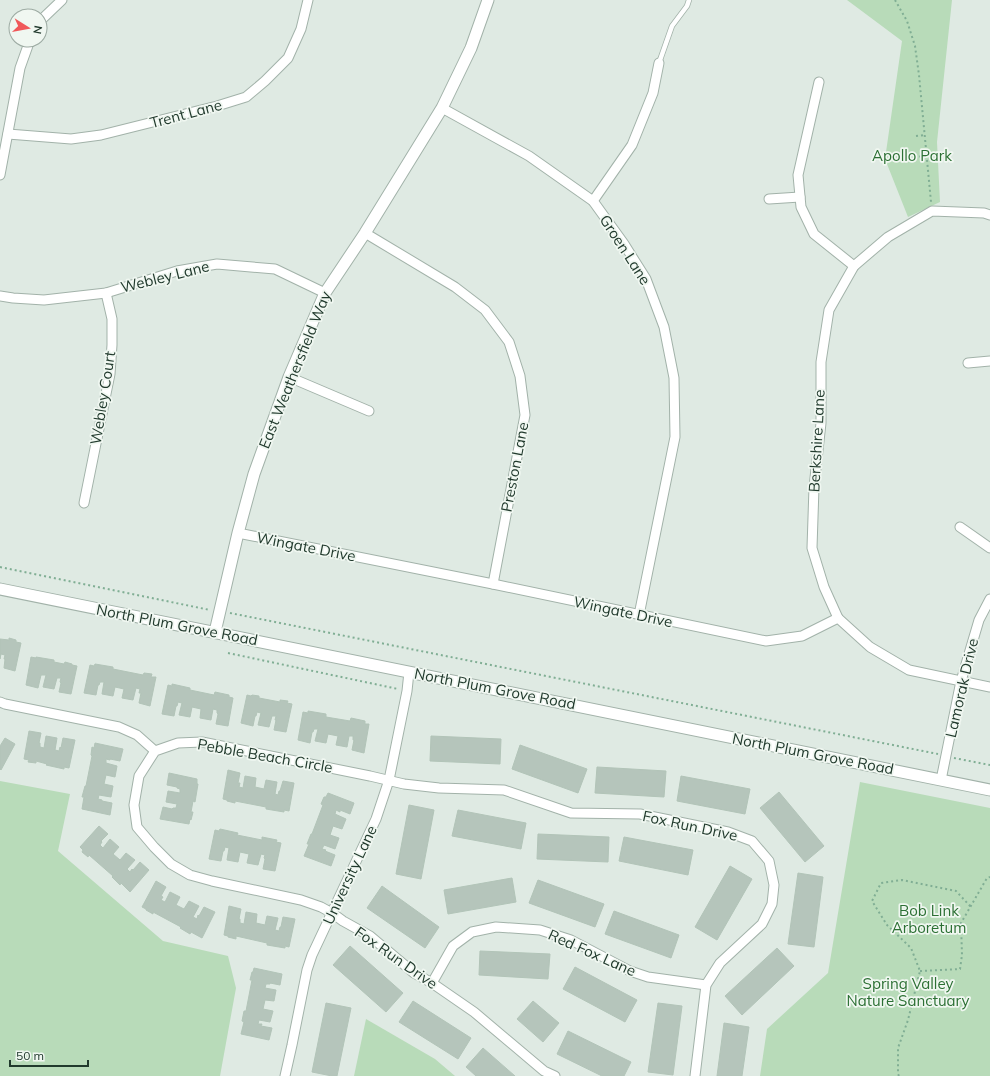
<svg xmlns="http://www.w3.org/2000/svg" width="990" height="1076" font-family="Mulish,sans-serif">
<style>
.green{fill:#b8dbb9}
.building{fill:#b5c5bb;stroke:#b2c4b8}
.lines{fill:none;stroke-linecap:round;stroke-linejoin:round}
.service-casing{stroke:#a2b2a9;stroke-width:6}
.minor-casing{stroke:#a2b2a9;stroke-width:11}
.tertiary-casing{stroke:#a2b2a9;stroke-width:13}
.path{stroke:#80ae94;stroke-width:2;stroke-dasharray:2 3;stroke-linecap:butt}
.service{stroke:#fff;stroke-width:4.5}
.minor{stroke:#fff;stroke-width:9}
.tertiary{stroke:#fff;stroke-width:11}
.labels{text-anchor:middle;stroke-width:3.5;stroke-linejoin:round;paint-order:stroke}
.street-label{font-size:15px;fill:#213a2d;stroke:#f0f7f1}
.park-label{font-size:15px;fill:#2c7034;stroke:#f0f7f1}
</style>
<rect width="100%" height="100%" fill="#dfeae3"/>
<!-- green -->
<g class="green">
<polygon points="847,0 952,0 937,142 940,202 908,217 885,159 902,41"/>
<polygon points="0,781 70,794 58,851 163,941 228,956 236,988 220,1076 0,1076"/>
<polygon points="860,782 990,808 990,1076 760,1076 767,1029 828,973"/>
<polygon points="366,1019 435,1059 455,1076 354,1076"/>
</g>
<!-- building -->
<g class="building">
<polygon points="9,638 16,640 16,642 21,643 15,671 4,668 5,659 4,659 5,655 1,654 0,659 0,639 9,640"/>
<polygon points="31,657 36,658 36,657 54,660 54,662 64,664 65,662 72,664 72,665 77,666 71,694 59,692 61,683 60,682 61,678 57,678 54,689 43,687 46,675 41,675 38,688 26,685"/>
<polygon points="95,664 113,667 113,669 143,675 144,673 152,674 151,677 156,677 150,706 139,703 141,693 139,693 140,689 136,688 133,700 122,698 124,689 115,687 113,696 102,694 104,682 100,682 99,685 98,685 96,695 84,693 90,665 94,666"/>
<polygon points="172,684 190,688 190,690 214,695 215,692 229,695 229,697 233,698 228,726 216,724 218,714 217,713 217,710 213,709 211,720 200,718 201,709 192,707 190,717 179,715 182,703 178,702 177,706 176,706 174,716 162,714 168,685 172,686"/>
<polygon points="247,695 251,696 252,695 259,696 259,698 280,702 280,700 288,701 287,703 292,704 286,732 274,730 276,720 275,720 276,716 272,716 269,727 258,725 261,713 257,712 256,716 255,716 253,726 241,723"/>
<polygon points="308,711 326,714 326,717 350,721 351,718 365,721 365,724 369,724 364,753 352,750 354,740 353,740 353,736 349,736 347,747 336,745 338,736 328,734 326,743 315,741 318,729 314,729 313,732 312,732 310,743 298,740 303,712 308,713"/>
<polygon points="29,731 41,733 39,743 40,743 40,747 44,748 46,736 57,738 55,750 59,751 60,747 61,748 63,738 75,740 69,768 64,767 64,769 46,765 47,764 36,761 36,763 28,762 29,760 24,759"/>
<polygon points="431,736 501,739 500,764 430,761"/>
<polygon points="5,738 15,744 1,770 0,769 0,746"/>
<polygon points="95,743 123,749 120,761 110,759 110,760 106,759 106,763 117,766 115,777 106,775 104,784 113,786 111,797 99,795 98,799 102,800 102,801 112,803 110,815 82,809 84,797 82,797 85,786 86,786 92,756 91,755 92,747 94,748"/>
<polygon points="520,745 587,769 578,793 512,769"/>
<polygon points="597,767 666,771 664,797 595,793"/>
<polygon points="228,770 240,773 238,783 240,783 239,787 243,788 245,776 256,778 255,787 264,789 266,780 277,782 275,794 278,795 279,791 280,791 283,781 294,783 289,811 284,810 284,812 266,809 266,807 235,801 235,803 227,801 227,800 223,799"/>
<polygon points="169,773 197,779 197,784 198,784 195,802 193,801 191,812 193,812 191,820 190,819 189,824 160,819 163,807 172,809 173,808 176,808 177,804 166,802 168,791 180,793 180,789 177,788 177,787 167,785"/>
<polygon points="681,776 750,789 745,814 677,801"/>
<polygon points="779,792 824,846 805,862 760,808"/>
<polygon points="328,793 354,803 350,814 340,810 340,812 336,810 335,814 346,819 342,829 333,826 330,835 339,838 335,849 324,845 322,849 326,850 325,851 335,855 331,866 304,856 309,844 307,844 311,834 312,834 323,805 321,804 324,797 326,797"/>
<polygon points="409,805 434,810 421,879 396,874"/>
<polygon points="458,810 526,823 521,849 452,836"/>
<polygon points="99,826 108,834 101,841 102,842 100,845 103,848 110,839 119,847 113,854 120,860 126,853 135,860 127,869 130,872 132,869 133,870 140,862 149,870 130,892 121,883 120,885 112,877 113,876 89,855 88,857 82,852 83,850 80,847"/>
<polygon points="220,829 238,833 237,835 262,840 262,837 277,840 276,842 281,843 275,871 263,869 265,859 264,858 265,855 261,854 258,865 247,863 249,854 240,852 238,862 227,860 229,848 225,847 224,851 223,851 221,861 209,859 215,830 219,831"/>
<polygon points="538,834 609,837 608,862 537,859"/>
<polygon points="624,837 693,850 688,875 619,861"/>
<polygon points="730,866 752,879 717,940 695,927"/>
<polygon points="798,873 823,877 814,947 788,944"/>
<polygon points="512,878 516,902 448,914 444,890"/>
<polygon points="538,880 604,904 595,927 529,903"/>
<polygon points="156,881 166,887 161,896 163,897 161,900 165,902 170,892 180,897 176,905 184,909 189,901 199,906 193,917 197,919 198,915 199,916 204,907 215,912 202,938 191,932 190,934 180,928 181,927 153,912 153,914 146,910 146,909 142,907"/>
<polygon points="382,886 439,927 425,948 367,908"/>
<polygon points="229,906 241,909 239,919 240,919 240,923 244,924 246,912 257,914 256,923 265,925 267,916 278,918 275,930 279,931 280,927 281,927 283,917 295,919 289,947 285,946 285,948 267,945 267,943 236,936 236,939 228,937 228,936 224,935"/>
<polygon points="614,911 679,935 671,958 605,934"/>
<polygon points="350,946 403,993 386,1012 333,965"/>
<polygon points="777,948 794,966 742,1015 725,996"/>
<polygon points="480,951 550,954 548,979 479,975"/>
<polygon points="575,967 637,1000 625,1022 563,989"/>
<polygon points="254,968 282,974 280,985 270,983 270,984 266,984 265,988 276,990 274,1001 265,1000 263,1009 273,1011 270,1022 259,1020 258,1024 262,1024 261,1026 272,1028 269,1040 241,1034 244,1022 242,1021 244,1011 246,1011 252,980 250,980 252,972 253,972"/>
<polygon points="413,1001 471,1038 458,1059 399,1022"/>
<polygon points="533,1001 559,1023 543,1042 517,1019"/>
<polygon points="326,1003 351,1008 337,1076 332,1076 312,1072"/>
<polygon points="658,1003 682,1006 673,1075 648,1072"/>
<polygon points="724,1023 749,1027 742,1076 717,1076"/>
<polygon points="568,1031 631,1062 624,1076 602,1076 557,1054"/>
<polygon points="483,1048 515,1076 476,1076 466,1067"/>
</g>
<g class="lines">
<defs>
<polyline id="service" points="659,63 672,26 687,6 689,0"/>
<g id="minor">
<polyline points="40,21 62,0"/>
<polyline points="819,82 798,175 801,207 814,234 854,266"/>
<polyline points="442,108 529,156 593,201 624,244 646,279 664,327 674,378 675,437 639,615"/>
<polyline points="8,134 71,139 101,135 217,106 246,97 265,81 288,58 301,29 308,0"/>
<polyline points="0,175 20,68 30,40"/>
<polyline points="769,199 800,197"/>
<polyline points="593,201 632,145 653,93 659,63"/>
<polyline points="365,233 455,287 485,310 509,342 520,376 525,415 493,584"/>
<polyline points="0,296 13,298 44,300 106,293 177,271 217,264 275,269 325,293"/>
<polyline points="968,363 990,361"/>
<polyline points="289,377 369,411"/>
<polyline points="84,503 110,374 112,345 112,319 106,293"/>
<polyline points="960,527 990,548"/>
<polyline points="238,533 493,584 766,641 802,636 838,618 870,647 909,670 990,687"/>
<polyline points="838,618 824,587 812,548 814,487 821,423 821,362 829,310 854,266 888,237 932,211 984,213 990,215"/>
<polyline points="0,702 5,704 119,727 137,735 155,751"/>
<polyline points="941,780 961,681 979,620 990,599"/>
<polyline points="432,983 453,946 472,932 496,927 540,930 571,940 630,971 648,977 706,985"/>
<polyline points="285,1076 292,1045 307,970 312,955 376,819 389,780 407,691 409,672"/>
<polyline points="555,1076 544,1071 474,1012 432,983 414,973 370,936 343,921 332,913 321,907 301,900 212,881 190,875 171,864 154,847 137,827 134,805 139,776 155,751 178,743 202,742 370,776 404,784 439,788 504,790 571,813 640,814 728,832 752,841 769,861 774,885 772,904 762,924 720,963 706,985 695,1076"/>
</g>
<g id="tertiary">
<polyline points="0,589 990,790"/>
<polyline points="215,632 238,533 254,474 289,377 325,293 365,233 442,108 471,48 488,0"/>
</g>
</defs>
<!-- service casing -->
<use href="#service" class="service-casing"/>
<!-- minor casing -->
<use href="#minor" class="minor-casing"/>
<!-- tertiary casing -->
<use href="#tertiary" class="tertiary-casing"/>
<!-- path -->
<g class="path">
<polyline points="895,0 907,21 915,46 919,75 931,202"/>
<polyline points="916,136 925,135"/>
<polyline points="914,156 927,157"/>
<polyline points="0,567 210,610"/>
<polyline points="230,613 541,675 938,754"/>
<polyline points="228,653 398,689"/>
<polyline points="954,758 990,765"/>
<polyline points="920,971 960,969 962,955 961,923 987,878 990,877"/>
<polyline points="899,1076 898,1074 898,1048 908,1020 920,971 911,948 887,925 872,901 881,883 902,880 956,891 971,907"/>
</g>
<!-- service -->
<use href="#service" class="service"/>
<!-- minor -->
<use href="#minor" class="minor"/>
<!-- tertiary -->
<use href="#tertiary" class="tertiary"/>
</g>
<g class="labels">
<!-- street labels -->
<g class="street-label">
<text transform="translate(186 114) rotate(-15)" y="5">Trent Lane</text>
<text transform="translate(625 250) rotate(57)" y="5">Groen Lane</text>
<text transform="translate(165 277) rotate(-14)" y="5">Webley Lane</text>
<text transform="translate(295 370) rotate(-68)" y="5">East Weathersfield Way</text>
<text transform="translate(103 398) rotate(-81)" y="5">Webley Court</text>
<text transform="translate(817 441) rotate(-87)" y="5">Berkshire Lane</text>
<text transform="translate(515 467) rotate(-79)" y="5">Preston Lane</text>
<text transform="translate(306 547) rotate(11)" y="5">Wingate Drive</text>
<text transform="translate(623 612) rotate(12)" y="5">Wingate Drive</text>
<text transform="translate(177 625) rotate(11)" y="5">North Plum Grove Road</text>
<text transform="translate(962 688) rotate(-77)" y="5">Lamorak Drive</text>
<text transform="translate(495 689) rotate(11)" y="5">North Plum Grove Road</text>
<text transform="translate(813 754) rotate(11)" y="5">North Plum Grove Road</text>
<text transform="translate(265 756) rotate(10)" y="5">Pebble Beach Circle</text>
<text transform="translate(690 826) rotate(12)" y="5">Fox Run Drive</text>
<text transform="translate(350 875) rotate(-65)" y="5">University Lane</text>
<text transform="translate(592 953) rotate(24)" y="5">Red Fox Lane</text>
<text transform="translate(396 958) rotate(35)" y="5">Fox Run Drive</text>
</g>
<!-- park labels -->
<g class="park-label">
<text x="912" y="161">Apollo Park</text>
<text x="929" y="916">Bob Link<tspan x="929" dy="17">Arboretum</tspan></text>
<text x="908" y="989">Spring Valley<tspan x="908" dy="17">Nature Sanctuary</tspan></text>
</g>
</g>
<!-- north arrow -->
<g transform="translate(28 28) rotate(101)"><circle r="19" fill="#f0f7f1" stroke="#9daba3"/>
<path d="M0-3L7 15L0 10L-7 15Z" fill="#f0585a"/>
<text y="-6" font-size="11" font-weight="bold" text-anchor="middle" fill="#213a2d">N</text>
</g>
<!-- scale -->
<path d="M10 1060v6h78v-6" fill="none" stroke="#213a2d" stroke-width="2"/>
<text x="16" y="1060" font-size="12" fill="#213a2d" stroke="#f0f7f1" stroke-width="3" paint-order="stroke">50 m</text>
</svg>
